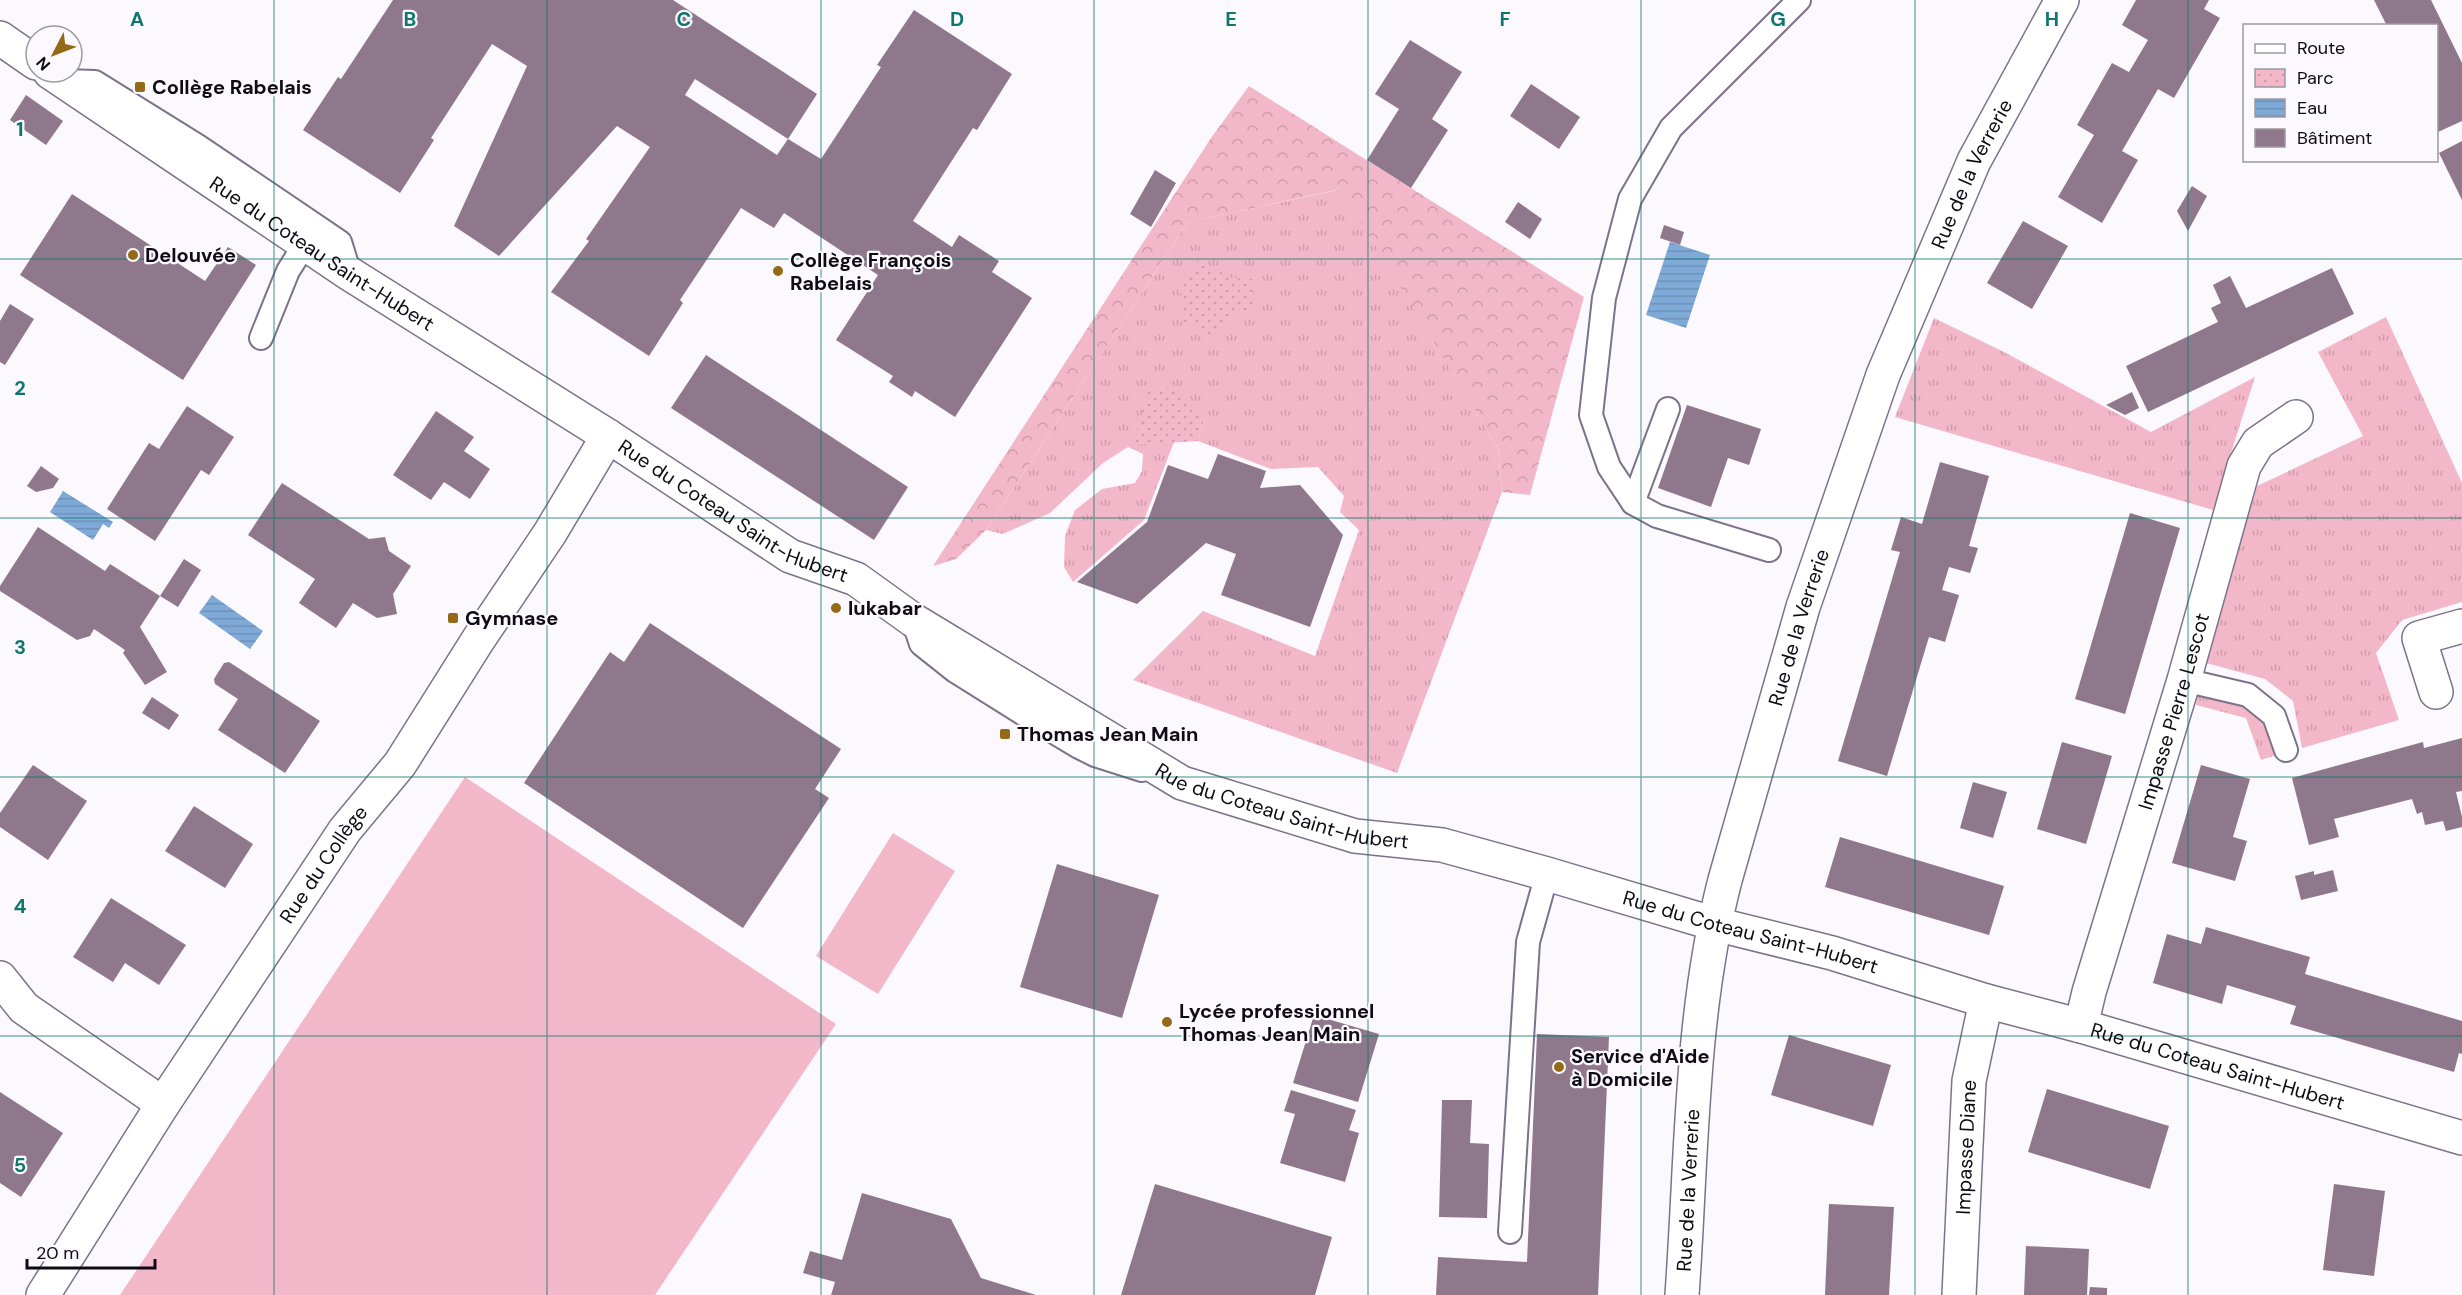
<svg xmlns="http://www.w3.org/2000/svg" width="2462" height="1295" font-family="'DM Sans',sans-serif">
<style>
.grass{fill:url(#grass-tufts)}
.forest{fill:url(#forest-crowns)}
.park{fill:url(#park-dots)}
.pitch{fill:#f3b7ca}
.water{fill:url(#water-rules)}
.building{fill:#8f788b}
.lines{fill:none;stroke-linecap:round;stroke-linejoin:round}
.lane-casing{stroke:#7d728b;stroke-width:26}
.street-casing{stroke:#7d728b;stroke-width:36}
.secondary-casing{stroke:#7d728b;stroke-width:36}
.lane{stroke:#fff;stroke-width:22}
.street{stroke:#fff;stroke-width:33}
.secondary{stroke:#fff;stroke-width:33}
.grid{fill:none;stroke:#0f766e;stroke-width:1.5;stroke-opacity:0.55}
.poi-dot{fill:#956a16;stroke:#fbf8fe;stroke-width:2}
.labels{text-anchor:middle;stroke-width:4.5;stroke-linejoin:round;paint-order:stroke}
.poi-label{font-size:20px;font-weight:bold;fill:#0f0b14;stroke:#fbf8fe;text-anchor:start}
.street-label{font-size:20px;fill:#0f0b14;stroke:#fbf8fe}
.grid-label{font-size:20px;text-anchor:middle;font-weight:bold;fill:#0f766e;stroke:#fbf8fe;stroke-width:4.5;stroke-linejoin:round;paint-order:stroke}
</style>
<defs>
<pattern id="grass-tufts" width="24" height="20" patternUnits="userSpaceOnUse" patternTransform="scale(1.5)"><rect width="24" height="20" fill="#f3b7ca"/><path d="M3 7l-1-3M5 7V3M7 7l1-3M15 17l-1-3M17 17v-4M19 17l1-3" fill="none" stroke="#cf9cad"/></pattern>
<pattern id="forest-crowns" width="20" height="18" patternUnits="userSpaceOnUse" patternTransform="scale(1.5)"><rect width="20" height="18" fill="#f3b7ca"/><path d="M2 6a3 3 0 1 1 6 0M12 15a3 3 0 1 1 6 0" fill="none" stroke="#cf9cad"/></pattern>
<pattern id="park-dots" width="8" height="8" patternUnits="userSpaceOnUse" patternTransform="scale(1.5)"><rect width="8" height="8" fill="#f3b7ca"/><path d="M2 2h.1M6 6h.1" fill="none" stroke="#cf9cad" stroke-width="1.8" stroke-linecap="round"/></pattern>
<pattern id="water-rules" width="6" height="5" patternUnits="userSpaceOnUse" patternTransform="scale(1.5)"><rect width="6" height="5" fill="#7faad8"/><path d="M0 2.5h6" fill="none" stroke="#6d91b8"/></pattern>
</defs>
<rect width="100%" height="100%" fill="#fbf8fe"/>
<!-- grass -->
<g class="grass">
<polygon points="1342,189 1498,448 1502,492 1397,773 1133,680 1203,611 1315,656 1359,530 1340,512 1344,496 1318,467 1271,469 1198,441 1204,420 1133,444 1174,442 1144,520 1073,582 1064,567 1065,536 1075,510 1102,489 1135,483 1142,471 1143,454 1128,447 1103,463 1050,513 1003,534 986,530 1188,222"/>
<polygon points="2386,317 2462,483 2462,602 2402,620 2376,653 2399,720 2302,748 2293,701 2265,679 2206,663 2257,486 2363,436 2318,352"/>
<polygon points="1934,318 2004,352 2151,432 2255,377 2213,510 1895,417"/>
<polygon points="2198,689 2245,700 2271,719 2283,753 2261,760 2246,718 2196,705"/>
</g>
<!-- forest -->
<polygon class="forest" points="1249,86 1584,297 1530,495 1502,492 1498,448 1341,189 1188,222 986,530 956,559 933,566 1211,138"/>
<!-- park -->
<g class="park">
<path d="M1198 260 1232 278 1254 279 1253 310C1238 311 1220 324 1211 336L1183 321 1181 289Z"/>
<polygon points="1173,387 1204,420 1198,441 1133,445 1149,389"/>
</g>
<!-- pitch -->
<g class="pitch">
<polygon points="465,777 836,1024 655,1295 120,1295"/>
<polygon points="893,833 955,871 878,994 816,956"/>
</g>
<!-- water -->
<g class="water">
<polygon points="1670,242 1710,255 1686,328 1646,315"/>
<polygon points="63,491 113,522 109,528 103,524 93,540 50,512"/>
<polygon points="212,595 263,631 250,649 199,613"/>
</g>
<!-- building -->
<g class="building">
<polygon points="393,0 673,0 817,94 788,139 695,79 685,95 777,155 788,139 821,159 881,67 877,65 914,10 1012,74 977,130 973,128 913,221 952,247 959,235 999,261 992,272 1032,298 955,417 915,391 912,397 889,382 893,376 836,340 878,275 784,213 774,228 741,208 680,300 683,303 649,356 551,292 589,241 586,239 650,147 617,126 499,256 454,226 527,66 492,44 431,138 434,140 400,193 303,130 338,77 341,79"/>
<polygon points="2136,0 2209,0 2204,9 2220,18 2174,98 2158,89 2122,151 2138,160 2102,223 2058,197 2094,135 2077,125 2112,63 2129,72 2148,40 2122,25"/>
<polygon points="2374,0 2431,0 2462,63 2462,121 2438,132 2436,130 2436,26 2387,26"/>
<polygon points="1410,40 1462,72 1432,119 1448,130 1411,188 1367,160 1399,109 1375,94"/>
<polygon points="1531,84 1580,117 1559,149 1510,116"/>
<polygon points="26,95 63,121 46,145 10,120"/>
<polygon points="2462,141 2462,200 2439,153"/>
<polygon points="1155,170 1176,183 1151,227 1130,214"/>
<polygon points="2192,186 2207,196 2188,231 2177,211"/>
<polygon points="72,194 205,281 228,247 256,265 183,380 20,275"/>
<polygon points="1518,202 1542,219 1530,239 1505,222"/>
<polygon points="2023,221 2068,246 2032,309 1987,283"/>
<polygon points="1664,225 1684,232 1680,245 1660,238"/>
<polygon points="2332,268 2354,314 2148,412 2126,366 2218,322 2211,308 2221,303 2213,285 2230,276 2246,308"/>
<polygon points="10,304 34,319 5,365 0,362 0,321"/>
<polygon points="706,355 908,487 874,540 671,408"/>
<polygon points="2132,392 2139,408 2125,415 2106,405"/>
<polygon points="1687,405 1761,429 1749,465 1728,458 1711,507 1658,488"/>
<polygon points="187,406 234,437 209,475 201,470 155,541 107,509 149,443 159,449"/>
<polygon points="436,411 474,437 464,451 490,469 470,499 444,482 431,500 393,475"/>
<polygon points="1218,454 1266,471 1260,488 1300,485 1343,535 1310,627 1221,595 1236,554 1206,543 1137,604 1077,582 1147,522 1168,465 1208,479"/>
<polygon points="1940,462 1989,476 1969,546 1978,548 1970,573 1949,567 1942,590 1959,595 1945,642 1929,637 1887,776 1838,761 1900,552 1891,550 1901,517 1922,524"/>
<polygon points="41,466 59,479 53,488 36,492 27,486"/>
<polygon points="282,483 369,539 385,537 389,551 411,566 393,594 397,614 377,618 353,603 336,628 299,603 315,579 248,535"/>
<polygon points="2130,513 2180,528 2125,714 2075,699"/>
<polygon points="38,527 105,571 110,564 160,596 184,559 201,570 178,607 160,596 140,627 167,672 145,685 123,653 125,650 94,629 90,636 77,640 0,591 0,586"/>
<polygon points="650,623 841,749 815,789 829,798 743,928 524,783 610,652 624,662"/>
<polygon points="229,662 320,721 285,773 218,730 238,699 215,684 214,679 224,663"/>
<polygon points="152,697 179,715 169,730 142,713"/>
<polygon points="2462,738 2462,791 2456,792 2462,817 2462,827 2446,831 2443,821 2425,825 2422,812 2417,814 2412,799 2334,819 2339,837 2309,845 2292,778 2423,742 2424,748"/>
<polygon points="2062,742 2112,756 2086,844 2037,829"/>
<polygon points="33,765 87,801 48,860 0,827 0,813"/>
<polygon points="2201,765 2250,779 2233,837 2247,841 2235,881 2172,863"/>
<polygon points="1973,782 2007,792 1993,838 1960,828"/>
<polygon points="194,806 253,844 225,888 165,851"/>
<polygon points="1840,837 2004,886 1989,935 1825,887"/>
<polygon points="1057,864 1159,895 1122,1018 1020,987"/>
<polygon points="2333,870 2338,891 2301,900 2295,876 2314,871 2314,875"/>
<polygon points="111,898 186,945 159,985 125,963 113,982 73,957"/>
<polygon points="2206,927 2310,957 2305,974 2462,1021 2462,1054 2459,1053 2454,1072 2290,1024 2296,1006 2227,985 2222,1004 2153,983 2167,934 2201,944"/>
<polygon points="1314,1015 1379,1034 1358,1102 1293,1083"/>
<polygon points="1537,1034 1609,1037 1598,1295 1436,1295 1438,1257 1527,1262"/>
<polygon points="1789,1035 1891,1065 1873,1126 1771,1095"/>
<polygon points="2047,1089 2169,1126 2150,1189 2028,1152"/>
<polygon points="1291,1090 1356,1110 1349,1130 1359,1133 1345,1182 1280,1163 1295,1114 1284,1111"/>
<polygon points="0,1092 63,1133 21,1197 0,1183"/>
<polygon points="1442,1100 1472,1100 1470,1143 1489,1144 1487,1218 1439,1217"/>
<polygon points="1155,1184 1332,1237 1315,1295 1121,1295"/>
<polygon points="2334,1184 2385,1191 2374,1276 2323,1270"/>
<polygon points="862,1193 951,1219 981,1278 1036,1295 831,1295 835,1282 803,1273 810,1251 842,1260"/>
<polygon points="1829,1204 1894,1207 1889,1295 1825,1295"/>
<polygon points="2026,1246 2089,1249 2087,1295 2024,1295"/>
<polygon points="2090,1287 2107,1288 2107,1295 2089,1295"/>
</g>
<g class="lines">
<defs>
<g id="lane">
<polyline points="66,81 95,82 198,146 340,242 350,274"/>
<polyline points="261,338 288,271 305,244"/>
<polyline points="1633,503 1668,409"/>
<polyline points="1769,550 1657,516 1633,503 1609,467 1591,415 1604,298 1630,199 1671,128 1799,0"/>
<polyline points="913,620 921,644 955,671 1022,713 1079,747 1095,755 1142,770"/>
<polyline points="2184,680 2248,695 2274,716 2286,750"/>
<polyline points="1510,1232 1528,942 1547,874"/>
</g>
<g id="street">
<polyline points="2436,692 2419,638 2462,626"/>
<polyline points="0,978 24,1008 163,1104"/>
<path id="s1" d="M2081 1026 2089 992 2184 680 2244 466 2258 443 2296 417"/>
<path id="s2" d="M43 1295 163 1104 345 830 400 764 478 640 550 533 608 436"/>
<path id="s3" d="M1959 1295 1969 1081 1986 1001"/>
</g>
<g id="secondary">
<polyline points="0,38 36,63"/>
<path id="s4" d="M50 72 350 274 608 436 790 556 856 579 913 620 1182 783 1355 836 1442 845 1547 874 1715 924 1832 953 1986 1001 2081 1026 2462 1138"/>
<path id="s5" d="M1682 1295C1692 1157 1690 1015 1725 880L1803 607 1883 375 1974 161 2062 0"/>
</g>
</defs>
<!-- lane casing -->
<use href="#lane" class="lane-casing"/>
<!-- street casing -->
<use href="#street" class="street-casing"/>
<!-- secondary casing -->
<use href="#secondary" class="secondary-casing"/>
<!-- lane -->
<use href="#lane" class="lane"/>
<!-- street -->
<use href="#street" class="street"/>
<!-- secondary -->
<use href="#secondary" class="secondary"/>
</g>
<!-- grid -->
<path class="grid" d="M274 0V1295M547 0V1295M821 0V1295M1094 0V1295M1368 0V1295M1641 0V1295M1915 0V1295M2188 0V1295M0 259H2462M0 518H2462M0 777H2462M0 1036H2462"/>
<!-- markers -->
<g class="poi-dot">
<rect x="134" y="81" width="12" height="12" rx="3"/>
<circle cx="133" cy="255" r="6"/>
<circle cx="778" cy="271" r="6"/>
<circle cx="836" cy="608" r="6"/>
<rect x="447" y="612" width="12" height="12" rx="3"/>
<rect x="999" y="728" width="12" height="12" rx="3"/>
<circle cx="1167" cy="1022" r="6"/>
<circle cx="1559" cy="1067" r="6"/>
</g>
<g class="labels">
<!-- poi labels -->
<g class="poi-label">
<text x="152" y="94">Collège Rabelais</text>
<text x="145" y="262">Delouvée</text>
<text x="790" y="267">Collège François<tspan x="790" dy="23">Rabelais</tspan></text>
<text x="848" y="615">lukabar</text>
<text x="465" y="625">Gymnase</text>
<text x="1017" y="741">Thomas Jean Main</text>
<text x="1179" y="1018">Lycée professionnel<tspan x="1179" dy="23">Thomas Jean Main</tspan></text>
<text x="1571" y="1063">Service d'Aide<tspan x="1571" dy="23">à Domicile</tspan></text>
</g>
<!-- street labels -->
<g class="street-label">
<text dy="7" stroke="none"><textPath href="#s5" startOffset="1167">Rue de la Verrerie</textPath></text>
<text dy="7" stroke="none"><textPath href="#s4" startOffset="327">Rue du Coteau Saint-Hubert</textPath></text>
<text dy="7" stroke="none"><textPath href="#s4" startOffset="813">Rue du Coteau Saint-Hubert</textPath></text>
<text dy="7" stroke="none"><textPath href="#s5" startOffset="681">Rue de la Verrerie</textPath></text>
<text dy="7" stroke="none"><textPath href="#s1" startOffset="328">Impasse Pierre Lescot</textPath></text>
<text dy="7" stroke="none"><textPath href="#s4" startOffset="1442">Rue du Coteau Saint-Hubert</textPath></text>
<text dy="7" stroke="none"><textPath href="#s2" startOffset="514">Rue du Collège</textPath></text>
<text dy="7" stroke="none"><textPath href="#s4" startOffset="1928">Rue du Coteau Saint-Hubert</textPath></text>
<text dy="7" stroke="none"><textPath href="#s4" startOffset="2414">Rue du Coteau Saint-Hubert</textPath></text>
<text dy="7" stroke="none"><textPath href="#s3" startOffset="148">Impasse Diane</textPath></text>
<text dy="7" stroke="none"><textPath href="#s5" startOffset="105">Rue de la Verrerie</textPath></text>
</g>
</g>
<g class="grid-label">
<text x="137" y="26">A</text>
<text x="410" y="26">B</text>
<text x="684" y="26">C</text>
<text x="957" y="26">D</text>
<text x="1231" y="26">E</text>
<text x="1505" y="26">F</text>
<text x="1778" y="26">G</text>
<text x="2052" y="26">H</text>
<text x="20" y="136">1</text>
<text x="20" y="395">2</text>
<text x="20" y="654">3</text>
<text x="20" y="913">4</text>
<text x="20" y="1172">5</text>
</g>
<!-- legend -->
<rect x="2243" y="24" width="195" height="138" fill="#fbf8fe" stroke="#9d99a0" stroke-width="1.5"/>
<rect x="2255" y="44" width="30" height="9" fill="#ffffff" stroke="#9d99a0" stroke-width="1.5"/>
<text x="2297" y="54" font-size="18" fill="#0f0b14">Route</text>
<rect x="2255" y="69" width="30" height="18" fill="url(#park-dots)" stroke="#9d99a0" stroke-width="1.5"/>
<text x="2297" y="84" font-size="18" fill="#0f0b14">Parc</text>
<rect x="2255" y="99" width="30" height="18" fill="url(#water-rules)" stroke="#9d99a0" stroke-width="1.5"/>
<text x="2297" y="114" font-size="18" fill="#0f0b14">Eau</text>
<rect x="2255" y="129" width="30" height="18" fill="#8f788b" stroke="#9d99a0" stroke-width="1.5"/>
<text x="2297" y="144" font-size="18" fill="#0f0b14">Bâtiment</text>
<!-- north arrow -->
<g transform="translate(54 54) rotate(228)"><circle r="28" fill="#fbf8fe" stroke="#9d99a0" stroke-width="1.5"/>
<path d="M0-4.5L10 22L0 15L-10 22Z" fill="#956a16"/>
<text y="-9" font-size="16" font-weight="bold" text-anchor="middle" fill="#0f0b14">N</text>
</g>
<!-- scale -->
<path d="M27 1259v9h128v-9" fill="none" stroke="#0f0b14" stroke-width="3"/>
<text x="36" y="1259" font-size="18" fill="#0f0b14" stroke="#fbf8fe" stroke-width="4.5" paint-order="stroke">20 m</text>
</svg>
